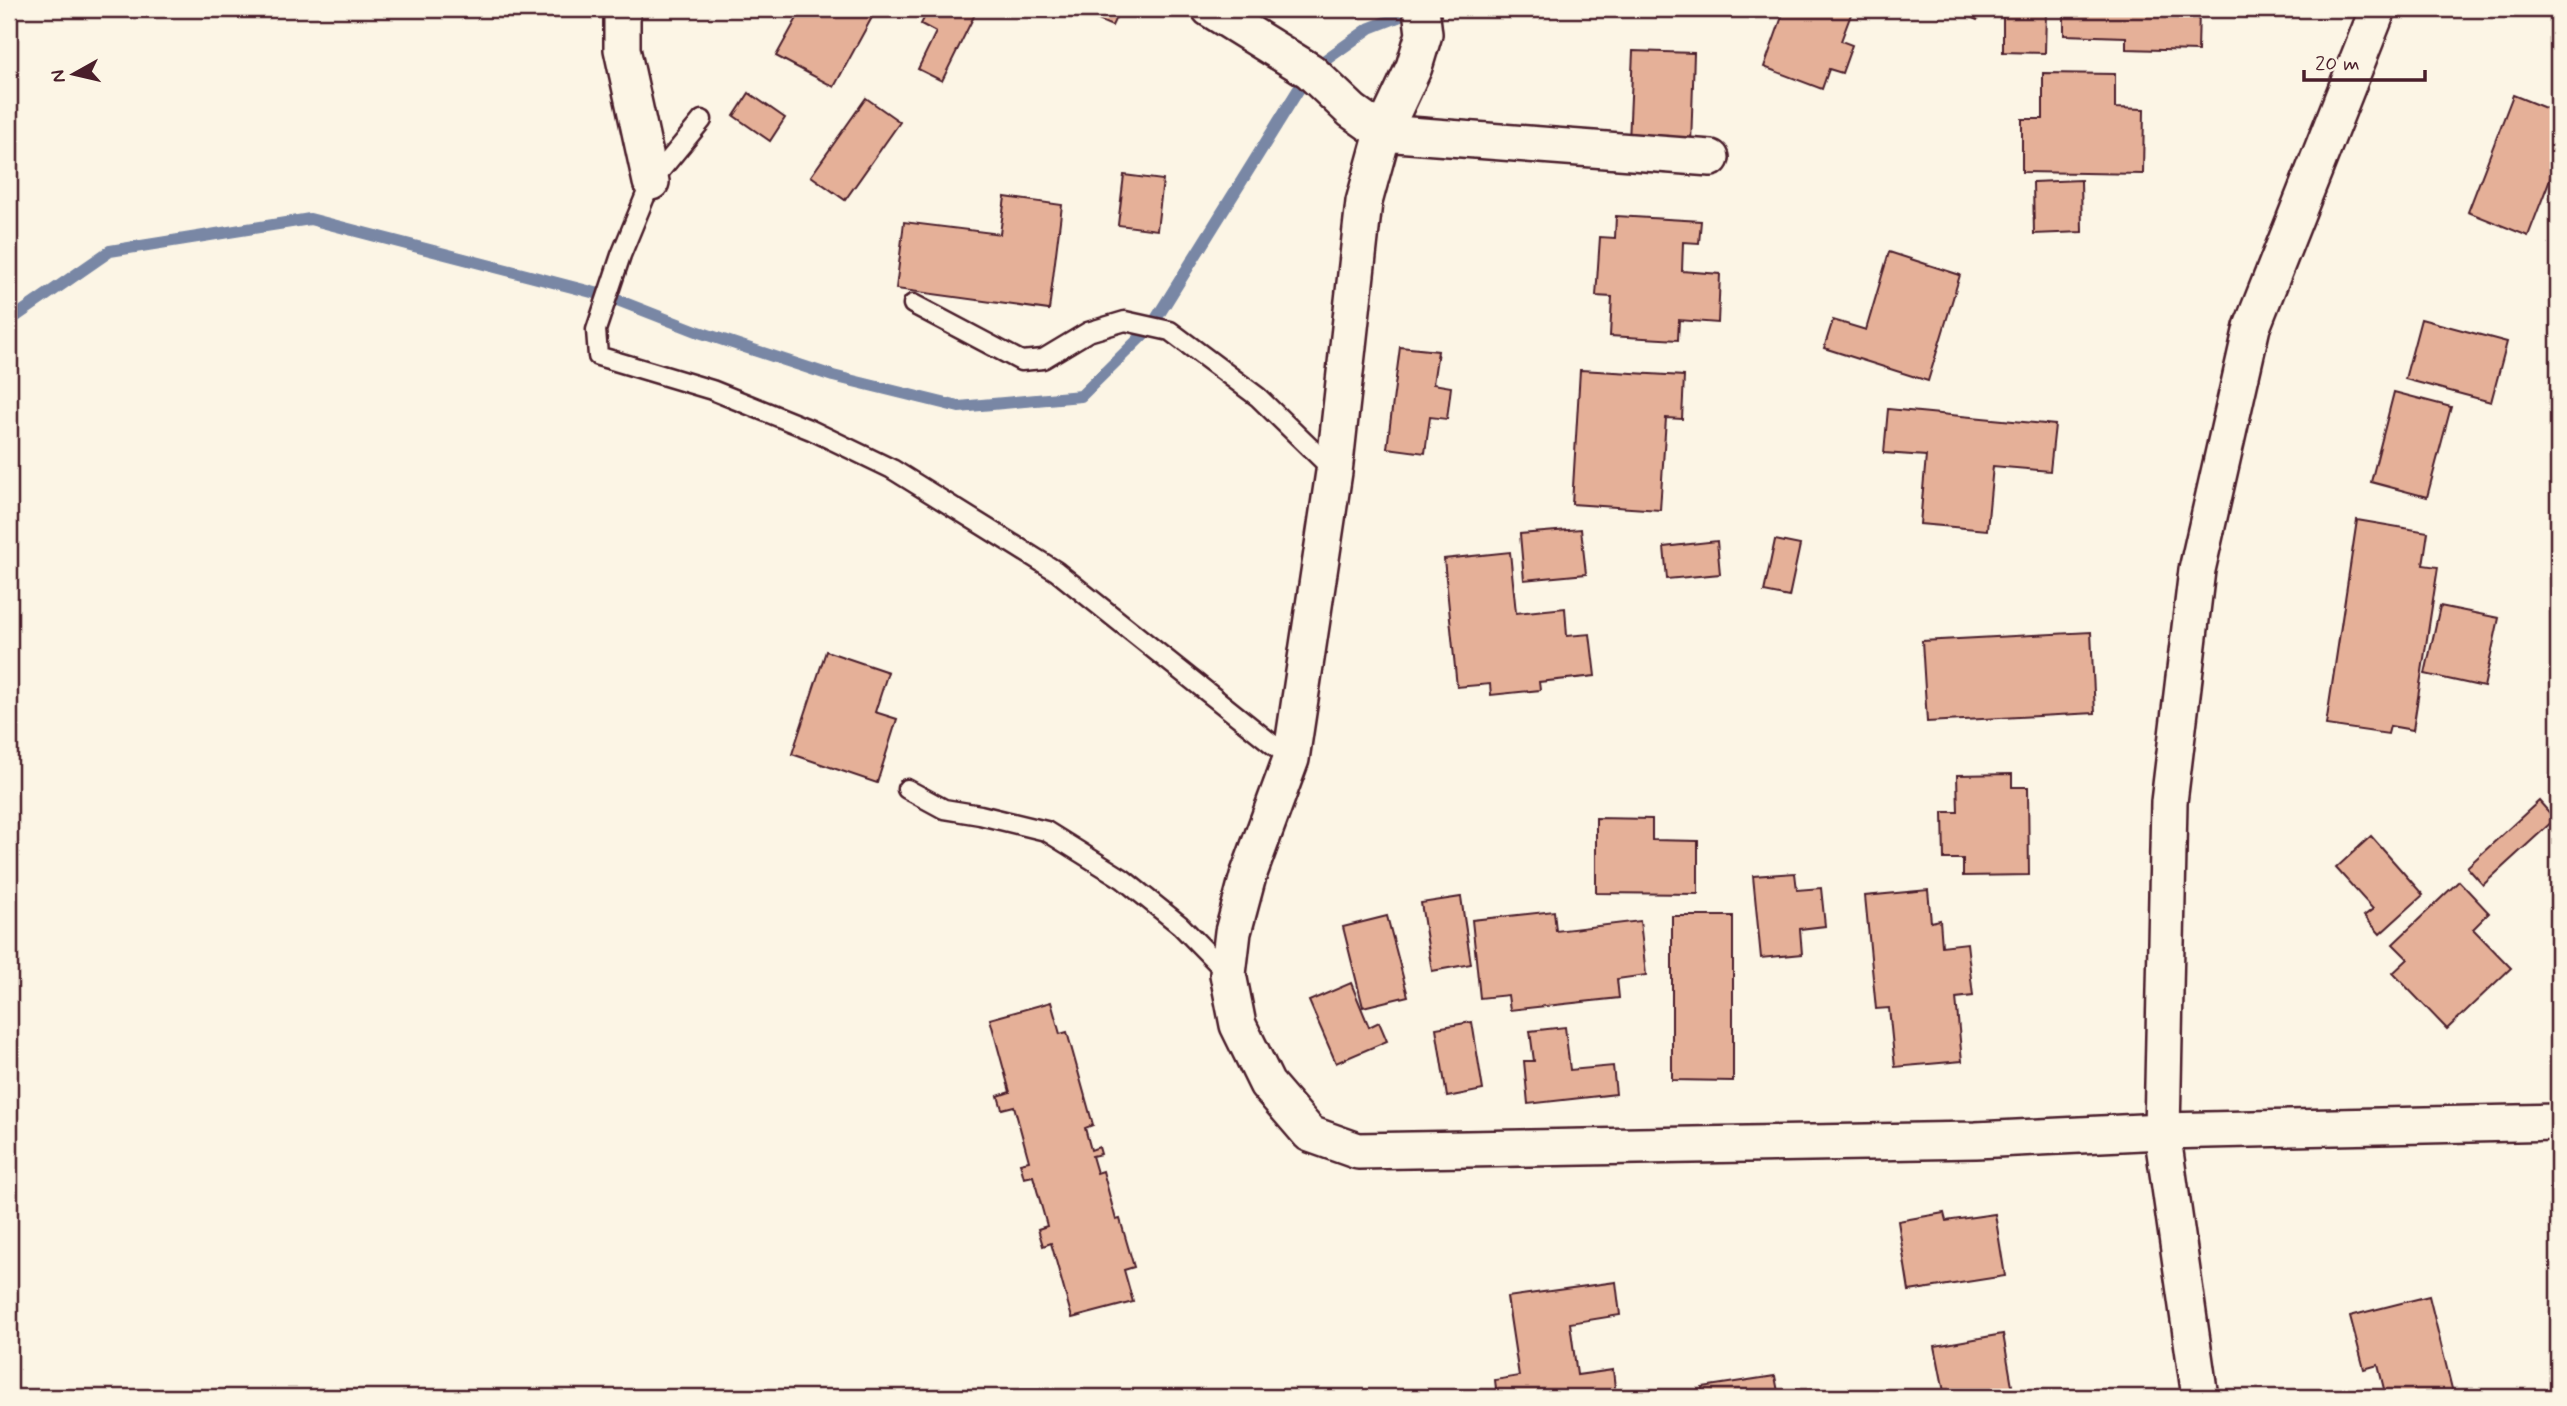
<svg xmlns="http://www.w3.org/2000/svg" width="2567" height="1406" font-family="Mynerve,sans-serif">
<style>
.lines{fill:none;stroke-linecap:round;stroke-linejoin:round}
.stream{stroke:#7987a5;stroke-width:12}
.building{fill:#e5b098;stroke:#4a1f2b;stroke-width:2}
.service-casing{stroke:#4a1f2b;stroke-width:23}
.minor-casing{stroke:#4a1f2b;stroke-width:40}
.service{stroke:#fcf5e5;stroke-width:18}
.minor{stroke:#fcf5e5;stroke-width:35}
</style>
<rect width="100%" height="100%" fill="#fcf5e5"/>
<filter id="ink" filterUnits="userSpaceOnUse"><feTurbulence type="fractalNoise" baseFrequency=".0143" numOctaves="2"/><feDisplacementMap in="SourceGraphic" scale="14" xChannelSelector="R" yChannelSelector="G"/><feConvolveMatrix kernelMatrix="1 2 1 2 8 2 1 2 1" color-interpolation-filters="sRGB"/></filter>
<g filter="url(#ink)">
<g class="lines">
<!-- stream -->
<polyline class="stream" points="9,321 110,251 310,219 607,296 699,332 833,376 959,407 1081,396 1151,327 1310,71 1370,28 1419,9"/>
</g>
<!-- building -->
<g class="building">
<polygon points="802,9 876,10 834,87 776,56"/>
<polygon points="929,9 977,10 942,81 918,69 936,32 921,24"/>
<polygon points="1073,9 1120,9 1112,26"/>
<polygon points="1778,9 1853,9 1841,41 1852,45 1842,73 1829,69 1822,89 1764,67 1784,11"/>
<polygon points="1951,9 1982,9 1977,20"/>
<polygon points="2064,9 2199,9 2198,51 2126,49 2126,37 2064,35"/>
<polygon points="2003,10 2046,11 2045,53 2003,52"/>
<polygon points="1633,51 1694,53 1691,145 1629,142"/>
<polygon points="2043,73 2115,74 2115,108 2144,109 2143,174 2022,172 2022,119 2043,119"/>
<polygon points="749,93 785,118 770,141 734,116"/>
<polygon points="2513,95 2558,113 2558,158 2528,236 2468,212"/>
<polygon points="866,98 900,122 845,200 811,176"/>
<polygon points="1124,175 1163,180 1157,230 1118,225"/>
<polygon points="2081,180 2082,232 2034,234 2033,182"/>
<polygon points="1005,197 1062,205 1049,310 896,289 904,222 1000,234"/>
<polygon points="1616,216 1701,221 1699,243 1683,242 1682,271 1720,274 1718,323 1679,320 1678,340 1610,336 1612,297 1596,296 1600,237 1615,238"/>
<polygon points="1889,252 1960,275 1928,381 1824,348 1833,320 1866,330"/>
<polygon points="2421,319 2507,342 2491,402 2405,379"/>
<polygon points="1400,347 1438,351 1433,384 1451,387 1447,419 1430,417 1425,453 1387,448"/>
<polygon points="1580,370 1684,376 1682,419 1666,418 1660,510 1572,504"/>
<polygon points="2394,392 2451,407 2427,497 2371,482"/>
<polygon points="1888,409 2055,425 2050,471 1993,466 1987,530 1920,524 1926,456 1884,453"/>
<polygon points="2357,520 2428,532 2423,565 2438,567 2413,730 2390,726 2388,734 2326,725"/>
<polygon points="1581,529 1586,574 1524,580 1520,534"/>
<polygon points="1775,540 1800,545 1789,597 1764,592"/>
<polygon points="1717,541 1720,574 1667,579 1664,547"/>
<polygon points="1510,552 1516,613 1565,608 1567,636 1590,634 1595,676 1539,682 1540,690 1491,695 1490,684 1457,687 1444,559"/>
<polygon points="2440,606 2499,618 2484,687 2425,674"/>
<polygon points="2091,632 2095,713 1927,722 1922,641"/>
<polygon points="826,651 888,672 875,712 897,719 877,783 792,754"/>
<polygon points="2012,774 2012,787 2028,787 2029,875 1963,876 1963,859 1944,859 1943,812 1958,812 1957,775"/>
<polygon points="2539,801 2555,819 2483,885 2467,867"/>
<polygon points="1596,818 1652,819 1652,840 1698,841 1698,894 1596,893"/>
<polygon points="2371,836 2423,895 2380,934 2364,916 2373,909 2336,868"/>
<polygon points="1795,873 1797,890 1821,888 1825,926 1800,929 1802,954 1761,958 1753,876"/>
<polygon points="2459,881 2489,913 2473,929 2511,968 2447,1029 2393,973 2408,959 2393,944"/>
<polygon points="1928,890 1931,922 1940,920 1942,946 1967,943 1973,996 1956,998 1962,1061 1895,1067 1889,1008 1876,1009 1865,896"/>
<polygon points="1461,897 1471,964 1432,971 1421,903"/>
<polygon points="1554,911 1556,931 1640,921 1646,975 1617,979 1619,998 1510,1010 1508,995 1480,998 1472,920"/>
<polygon points="1387,916 1408,996 1363,1007 1343,927"/>
<polygon points="1672,916 1733,916 1733,1081 1672,1080"/>
<polygon points="1351,983 1369,1027 1379,1022 1387,1041 1336,1063 1309,1001"/>
<polygon points="1051,1002 1060,1034 1067,1032 1093,1125 1085,1128 1091,1150 1099,1147 1101,1154 1092,1156 1097,1173 1103,1171 1116,1220 1120,1219 1134,1267 1124,1270 1133,1302 1072,1318 1051,1243 1043,1246 1038,1229 1047,1226 1033,1176 1024,1178 1020,1163 1029,1161 1014,1106 1002,1109 998,1096 1010,1092 990,1019"/>
<polygon points="1472,1022 1483,1090 1447,1097 1436,1028"/>
<polygon points="1565,1027 1570,1070 1613,1066 1616,1094 1528,1104 1524,1061 1534,1061 1530,1031"/>
<polygon points="1944,1213 1946,1221 1995,1214 2005,1276 1909,1291 1898,1221"/>
<polygon points="1616,1282 1620,1315 1570,1323 1577,1375 1613,1370 1616,1397 1497,1397 1495,1380 1519,1376 1507,1297"/>
<polygon points="2429,1296 2454,1397 2386,1397 2378,1365 2364,1369 2350,1316"/>
<polygon points="2003,1334 2014,1397 1945,1397 1935,1346"/>
<polygon points="1775,1376 1779,1397 1703,1397 1702,1387"/>
</g>
<g class="lines">
<defs>
<g id="service">
<polyline points="702,120 651,182 621,255 596,330 598,356 712,390 811,430 892,469 1056,571 1291,759"/>
<polyline points="913,304 1021,361 1043,359 1088,332 1125,321 1170,331 1258,397 1334,471"/>
<polyline points="907,789 944,809 980,815 1046,831 1123,879 1180,925 1228,974"/>
</g>
<g id="minor">
<polyline points="622,9 622,49 651,182"/>
<polyline points="1210,9 1310,71 1352,111 1383,133 1414,67 1424,34 1421,9"/>
<polyline points="1711,158 1383,133 1364,202 1334,472 1291,759 1248,876 1233,932 1228,974 1238,1025 1267,1084 1310,1134 1358,1151 1976,1140 2162,1131 2558,1122"/>
<polyline points="2200,1397 2162,1131 2169,802 2197,570 2252,327 2378,9"/>
</g>
</defs>
<!-- service casing -->
<use href="#service" class="service-casing"/>
<!-- minor casing -->
<use href="#minor" class="minor-casing"/>
<!-- service -->
<use href="#service" class="service"/>
<!-- minor -->
<use href="#minor" class="minor"/>
</g>
</g>
<!-- margin -->
<rect width="2567" height="1406" fill="none" stroke="#fcf5e5" stroke-width="35"/>
<rect x="18" y="18" width="2532" height="1371" fill="none" stroke="#4a1f2b" stroke-width="2.5" filter="url(#ink)"/>
<!-- north arrow -->
<g transform="translate(74 74) rotate(262)" stroke="#fcf5e5" stroke-width="5" paint-order="stroke">
<path d="M0-5L12 26L0 18L-12 26Z" fill="#4a1f2b"/>
<text y="-10" font-size="19" font-weight="bold" text-anchor="middle" fill="#4a1f2b">N</text>
</g>
<!-- scale -->
<path d="M2304 70v10h121v-10" fill="none" stroke="#4a1f2b" stroke-width="3.5"/>
<text x="2315" y="70" font-size="21" fill="#4a1f2b" stroke="#fcf5e5" stroke-width="5" paint-order="stroke">20 m</text>
</svg>
